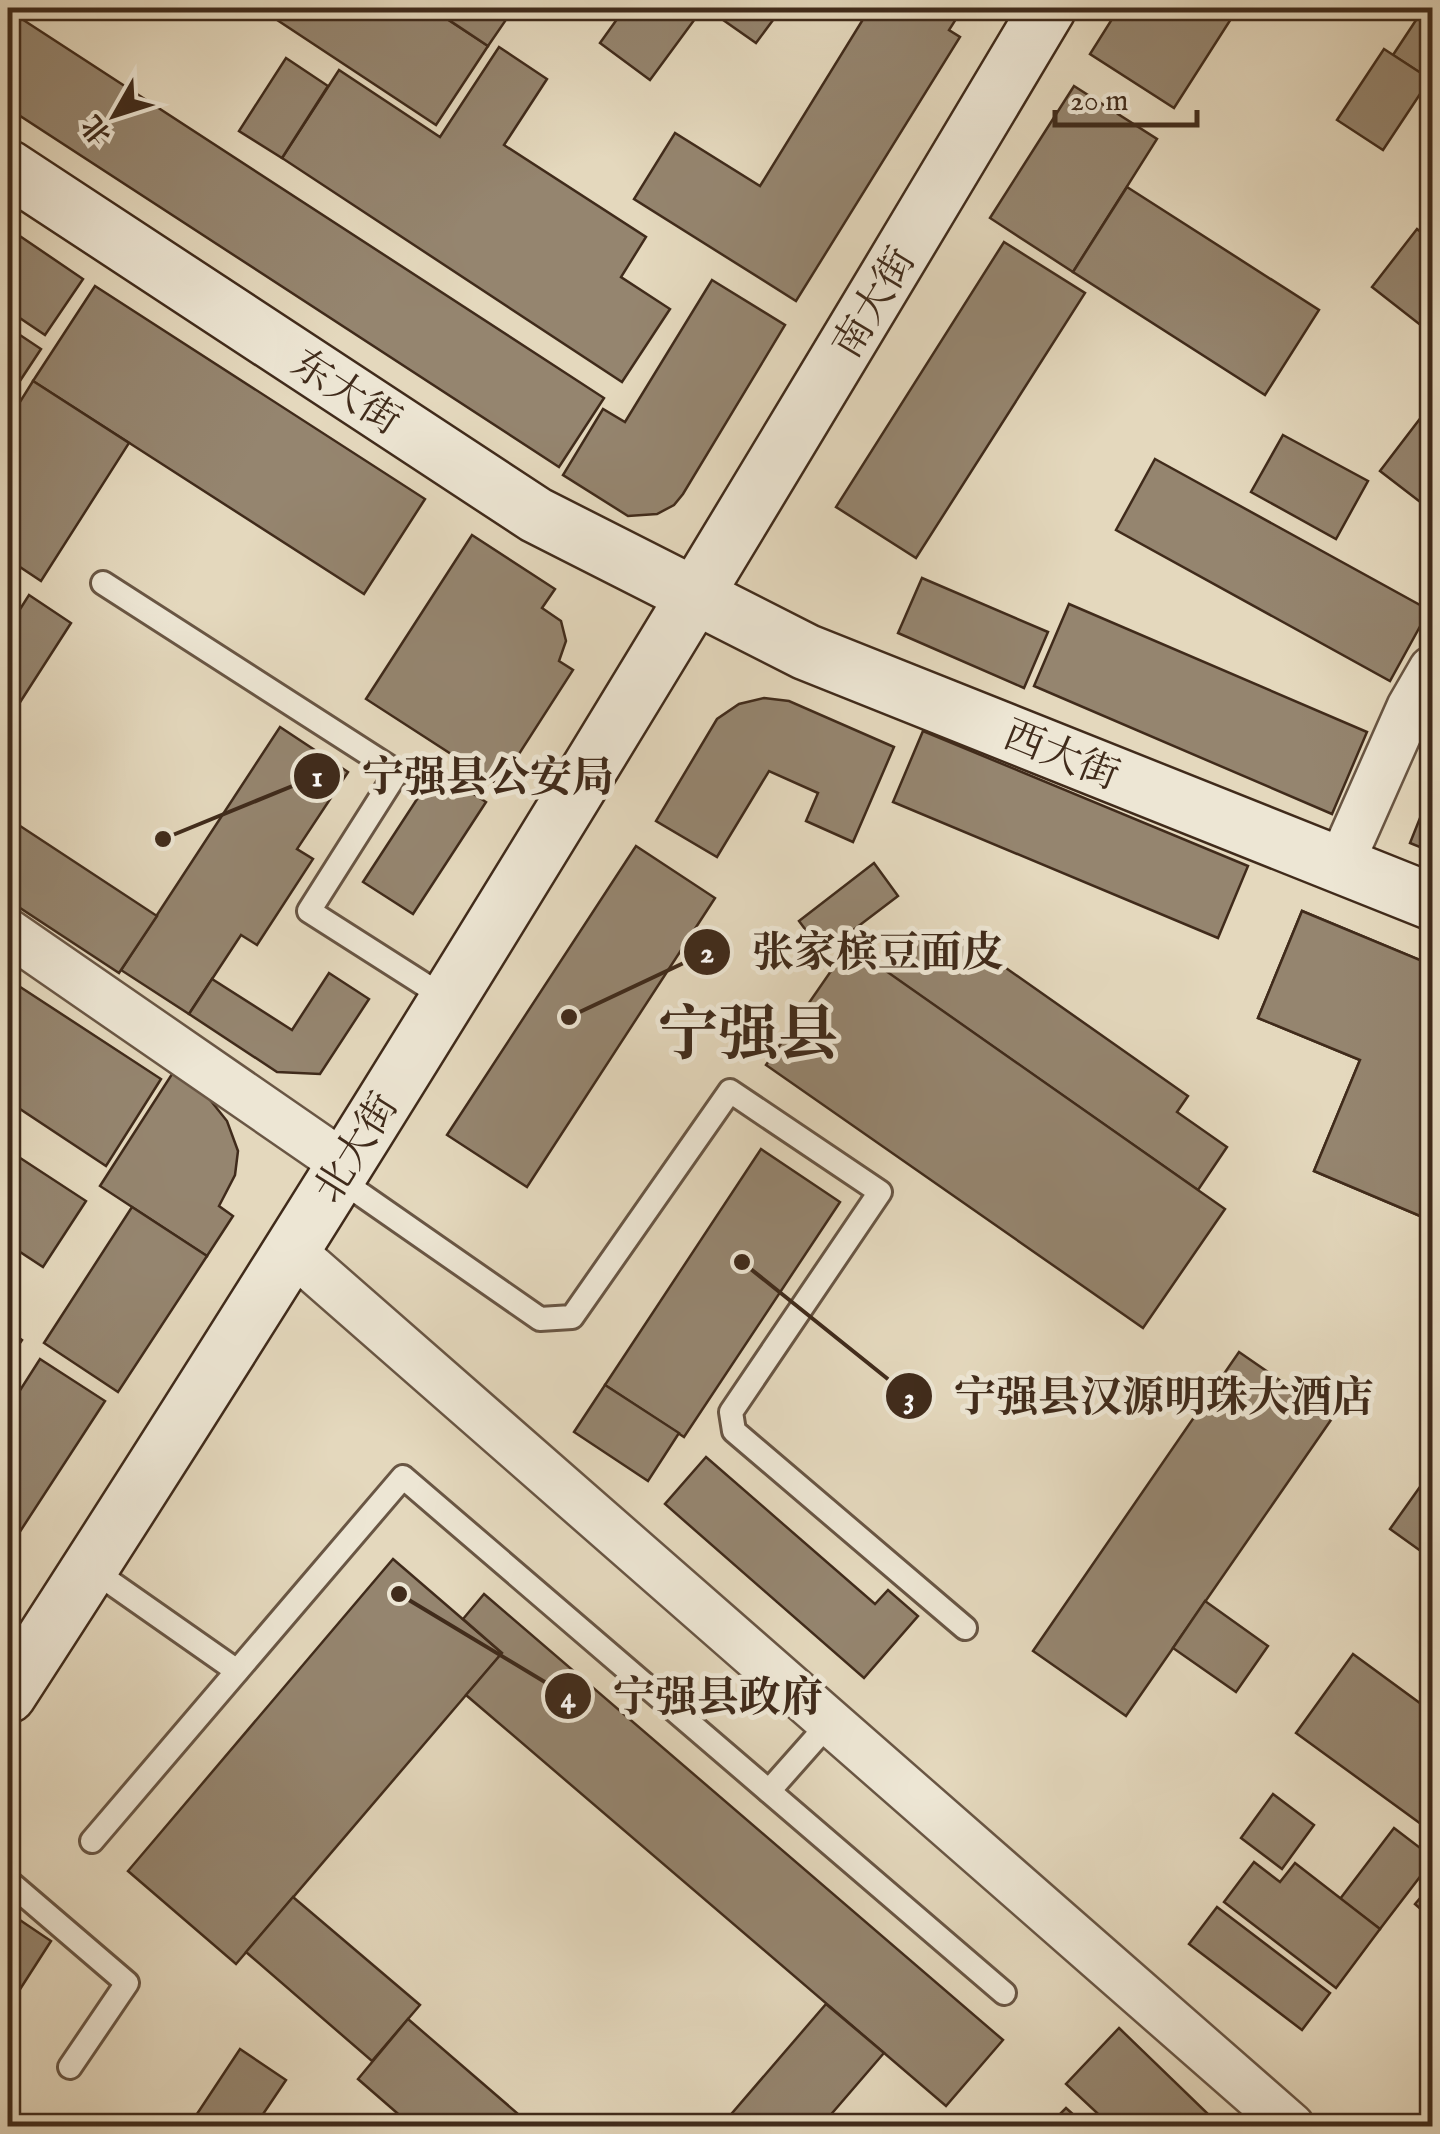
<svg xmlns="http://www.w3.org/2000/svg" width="1440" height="2134" font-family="'IM FELL English','Noto Serif SC',serif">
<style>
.building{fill:#95856f;stroke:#402b1b;stroke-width:2.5}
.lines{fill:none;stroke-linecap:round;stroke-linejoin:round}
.lane-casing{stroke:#695644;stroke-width:28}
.street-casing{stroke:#695644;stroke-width:50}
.secondary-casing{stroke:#402b1b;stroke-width:60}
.lane{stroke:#ede6d4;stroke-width:22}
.street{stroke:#ede6d4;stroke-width:45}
.secondary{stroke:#ede6d4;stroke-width:55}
.labels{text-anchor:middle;stroke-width:10;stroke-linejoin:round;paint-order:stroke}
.street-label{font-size:40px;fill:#402b1b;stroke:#ede6d4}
.town-label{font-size:60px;font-weight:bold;fill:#402b1b;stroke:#ede6d4}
.leader{fill:none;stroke:#402b1b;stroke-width:4}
.callout-dot{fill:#402b1b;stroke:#ede6d4;stroke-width:4}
.mark-label{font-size:30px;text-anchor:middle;font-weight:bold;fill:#fff}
.callout-label{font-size:42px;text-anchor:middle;font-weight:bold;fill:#402b1b;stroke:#ede6d4;stroke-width:10;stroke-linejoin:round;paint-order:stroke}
</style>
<rect width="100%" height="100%" fill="#e4d8bd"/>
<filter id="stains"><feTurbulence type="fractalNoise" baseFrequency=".002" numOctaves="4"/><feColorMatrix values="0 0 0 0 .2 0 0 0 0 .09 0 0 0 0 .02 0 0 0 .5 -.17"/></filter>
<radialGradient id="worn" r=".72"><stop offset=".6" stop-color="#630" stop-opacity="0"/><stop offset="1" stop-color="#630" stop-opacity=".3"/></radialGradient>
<!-- building -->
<g class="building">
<polygon points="259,8 430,8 488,46 436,125"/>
<polygon points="444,8 514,8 488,46 440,14"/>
<polygon points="625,8 703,8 650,80 600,43"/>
<polygon points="706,8 782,8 756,43"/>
<polygon points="870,8 963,8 949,30 960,37 796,301 634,199 675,133 760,186"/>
<polygon points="1119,8 1238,8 1174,108 1090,54"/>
<polygon points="1424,8 1432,8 1430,79 1393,55"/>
<polygon points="8,10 604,398 559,467 8,108"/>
<polygon points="499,47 547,79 504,145 646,237 621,277 670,309 622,382 282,158 339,70 440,137"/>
<polygon points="1384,49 1430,79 1383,150 1337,120"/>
<polygon points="286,58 328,86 282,158 239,131"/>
<polygon points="1074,86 1157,139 1073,272 990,218"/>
<polygon points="1127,187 1319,310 1265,395 1073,272"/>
<polygon points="8,228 83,279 45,335 8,310"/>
<polygon points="1417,229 1432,241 1432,334 1372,287"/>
<polygon points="1004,242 1085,293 916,558 836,507"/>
<polygon points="712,280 785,325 683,494 674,505 657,514 628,516 563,475 603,409 625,422"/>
<polygon points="95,286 425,499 364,594 33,381"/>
<polygon points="8,327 41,349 8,399"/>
<polygon points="33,381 129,443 41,581 8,559 8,421"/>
<polygon points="1432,403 1432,511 1380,471"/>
<polygon points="1283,435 1368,481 1336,539 1251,492"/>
<polygon points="1155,459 1429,610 1390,681 1116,530"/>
<polygon points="472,535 555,589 542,608 561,621 566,641 559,661 573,670 499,785 366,699"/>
<polygon points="922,578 1048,632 1024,688 898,633"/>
<polygon points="29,595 71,623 8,721 8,628"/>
<polygon points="1069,604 1367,732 1332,814 1034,686"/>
<polygon points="764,698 789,701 894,747 853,842 806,821 818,793 769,771 717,857 656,821 717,719 739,704"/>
<polygon points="280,727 348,772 297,849 313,859 257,945 241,935 189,1014 121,970"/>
<polygon points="923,731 1248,866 1218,938 893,802"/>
<polygon points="436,770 486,802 413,914 363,882"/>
<polygon points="1432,788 1432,852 1410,843"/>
<polygon points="8,818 157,916 119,973 8,900"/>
<polygon points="636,846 715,898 527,1187 447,1135"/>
<polygon points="874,863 898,896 823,953 799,921"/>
<polygon points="1302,911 1432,965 1432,1221 1314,1171 1360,1060 1258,1018"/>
<polygon points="1302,911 1432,965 1432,1221 1314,1171 1360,1060 1258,1018"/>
<polygon points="915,929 940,947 952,930 1188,1096 1177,1112 1227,1147 1198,1190 885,971"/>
<polygon points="849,945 1225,1209 1143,1328 766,1065"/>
<polygon points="329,973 369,999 320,1074 277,1072 189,1014 212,979 292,1030"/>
<polygon points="8,979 161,1079 106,1166 8,1101"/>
<polygon points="174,1071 203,1091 227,1121 238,1151 235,1175 219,1206 233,1216 207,1256 100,1186"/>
<polygon points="761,1149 840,1202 684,1437 605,1385"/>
<polygon points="8,1150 86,1201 43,1267 8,1244"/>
<polygon points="132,1207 207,1256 118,1392 44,1343"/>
<polygon points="8,1330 22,1340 8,1361"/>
<polygon points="1239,1352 1333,1417 1126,1716 1033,1651"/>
<polygon points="40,1359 105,1401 8,1550 8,1409"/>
<polygon points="605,1385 679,1433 648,1481 574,1432"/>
<polygon points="706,1457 875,1604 888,1590 918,1616 864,1678 665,1504"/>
<polygon points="1432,1470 1432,1559 1390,1529"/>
<polygon points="393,1559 502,1653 236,1964 128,1871"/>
<polygon points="484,1594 1003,2040 946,2106 466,1695 502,1653 463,1619"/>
<polygon points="1205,1601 1268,1646 1236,1692 1173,1648"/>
<polygon points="1353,1654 1432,1712 1432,1832 1296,1733"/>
<polygon points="1273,1794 1314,1825 1282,1869 1241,1838"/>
<polygon points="1394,1828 1432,1857 1432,1861 1380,1929 1340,1899"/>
<polygon points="1254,1862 1280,1882 1295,1863 1380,1929 1336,1988 1224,1902"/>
<polygon points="1432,1884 1432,1919 1415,1904"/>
<polygon points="293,1897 420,2005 372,2061 246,1952"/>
<polygon points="1217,1907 1330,1993 1302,2030 1189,1944"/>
<polygon points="8,1912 51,1941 8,2008"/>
<polygon points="826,2004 884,2053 821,2126 721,2126"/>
<polygon points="408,2019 532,2126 412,2126 358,2079"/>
<polygon points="1119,2028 1208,2114 1196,2126 1111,2126 1066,2084"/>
<polygon points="240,2049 286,2080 255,2126 189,2126"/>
<polygon points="1066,2108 1086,2126 1048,2126"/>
</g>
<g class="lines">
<defs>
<g id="lane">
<polyline points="103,583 397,772 309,911 447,999"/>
<polyline points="336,1177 540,1319 572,1317 730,1091 880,1192 731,1412 734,1431 965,1628"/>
<polyline points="90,1568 237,1671"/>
<polyline points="769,1791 831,1721"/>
<polyline points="92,1841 403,1477 1004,1993"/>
<polyline points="8,1881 127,1983 70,2067"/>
</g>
<g id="street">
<polyline points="1340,865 1410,707 1432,669"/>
<polyline points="8,932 344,1164"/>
<polyline points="291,1250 1291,2126"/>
</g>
<g id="secondary">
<polyline points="8,168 536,515 806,652 1432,902"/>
<path d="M8 1695C367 1141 710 575 1048 8"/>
</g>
</defs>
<!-- lane casing -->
<use href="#lane" class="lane-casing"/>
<!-- street casing -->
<use href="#street" class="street-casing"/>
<!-- secondary casing -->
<use href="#secondary" class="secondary-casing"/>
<!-- lane -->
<use href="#lane" class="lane"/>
<!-- street -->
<use href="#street" class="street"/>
<!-- secondary -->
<use href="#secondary" class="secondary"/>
</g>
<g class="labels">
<!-- street labels -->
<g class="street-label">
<text transform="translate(873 302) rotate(-59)" y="14">南大街</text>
<text transform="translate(347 391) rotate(33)" y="14">东大街</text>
<text transform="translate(1062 754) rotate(22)" y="14">西大街</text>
<text transform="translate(355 1147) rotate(-58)" y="14">北大街</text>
</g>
<!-- town labels -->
<g class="town-label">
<text x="748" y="1054">宁强县</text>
</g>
</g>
<!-- callouts -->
<path class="leader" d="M163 839L317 776M569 1017L707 952M742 1262L909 1396M399 1594L568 1696"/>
<g class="callout-dot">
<circle cx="163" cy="839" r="10"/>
<circle cx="569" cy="1017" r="10"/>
<circle cx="742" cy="1262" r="10"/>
<circle cx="399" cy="1594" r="10"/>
<circle cx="317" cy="776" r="25"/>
<circle cx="707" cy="952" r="25"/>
<circle cx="909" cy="1396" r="25"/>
<circle cx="568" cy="1696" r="25"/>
</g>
<g class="mark-label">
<text x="317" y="786">1</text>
<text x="707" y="962">2</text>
<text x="909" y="1407">3</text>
<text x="568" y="1707">4</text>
</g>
<g class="callout-label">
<text x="488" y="791">宁强县公安局</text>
<text x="878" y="966">张家槟豆面皮</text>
<text x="1164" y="1411">宁强县汉源明珠大酒店</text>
<text x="718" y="1711">宁强县政府</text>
</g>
<!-- margin -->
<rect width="1440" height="2134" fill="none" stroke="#e4d8bd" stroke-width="40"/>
<rect x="10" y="10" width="1420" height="2114" fill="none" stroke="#402b1b" stroke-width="5"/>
<rect x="20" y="20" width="1400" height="2094" fill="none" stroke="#402b1b" stroke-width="2.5"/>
<!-- north arrow -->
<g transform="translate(115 115) rotate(231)" stroke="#ede6d4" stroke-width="8" paint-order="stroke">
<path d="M0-8L18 38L0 25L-18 38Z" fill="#402b1b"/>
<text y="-15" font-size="28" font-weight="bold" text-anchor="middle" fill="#402b1b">北</text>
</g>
<!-- scale -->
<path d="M1055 110v15h142v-15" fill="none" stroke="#402b1b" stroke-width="5"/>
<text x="1070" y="110" font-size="30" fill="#402b1b" stroke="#ede6d4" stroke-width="8" paint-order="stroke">20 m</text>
<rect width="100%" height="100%" filter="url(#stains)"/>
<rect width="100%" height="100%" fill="url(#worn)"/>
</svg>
